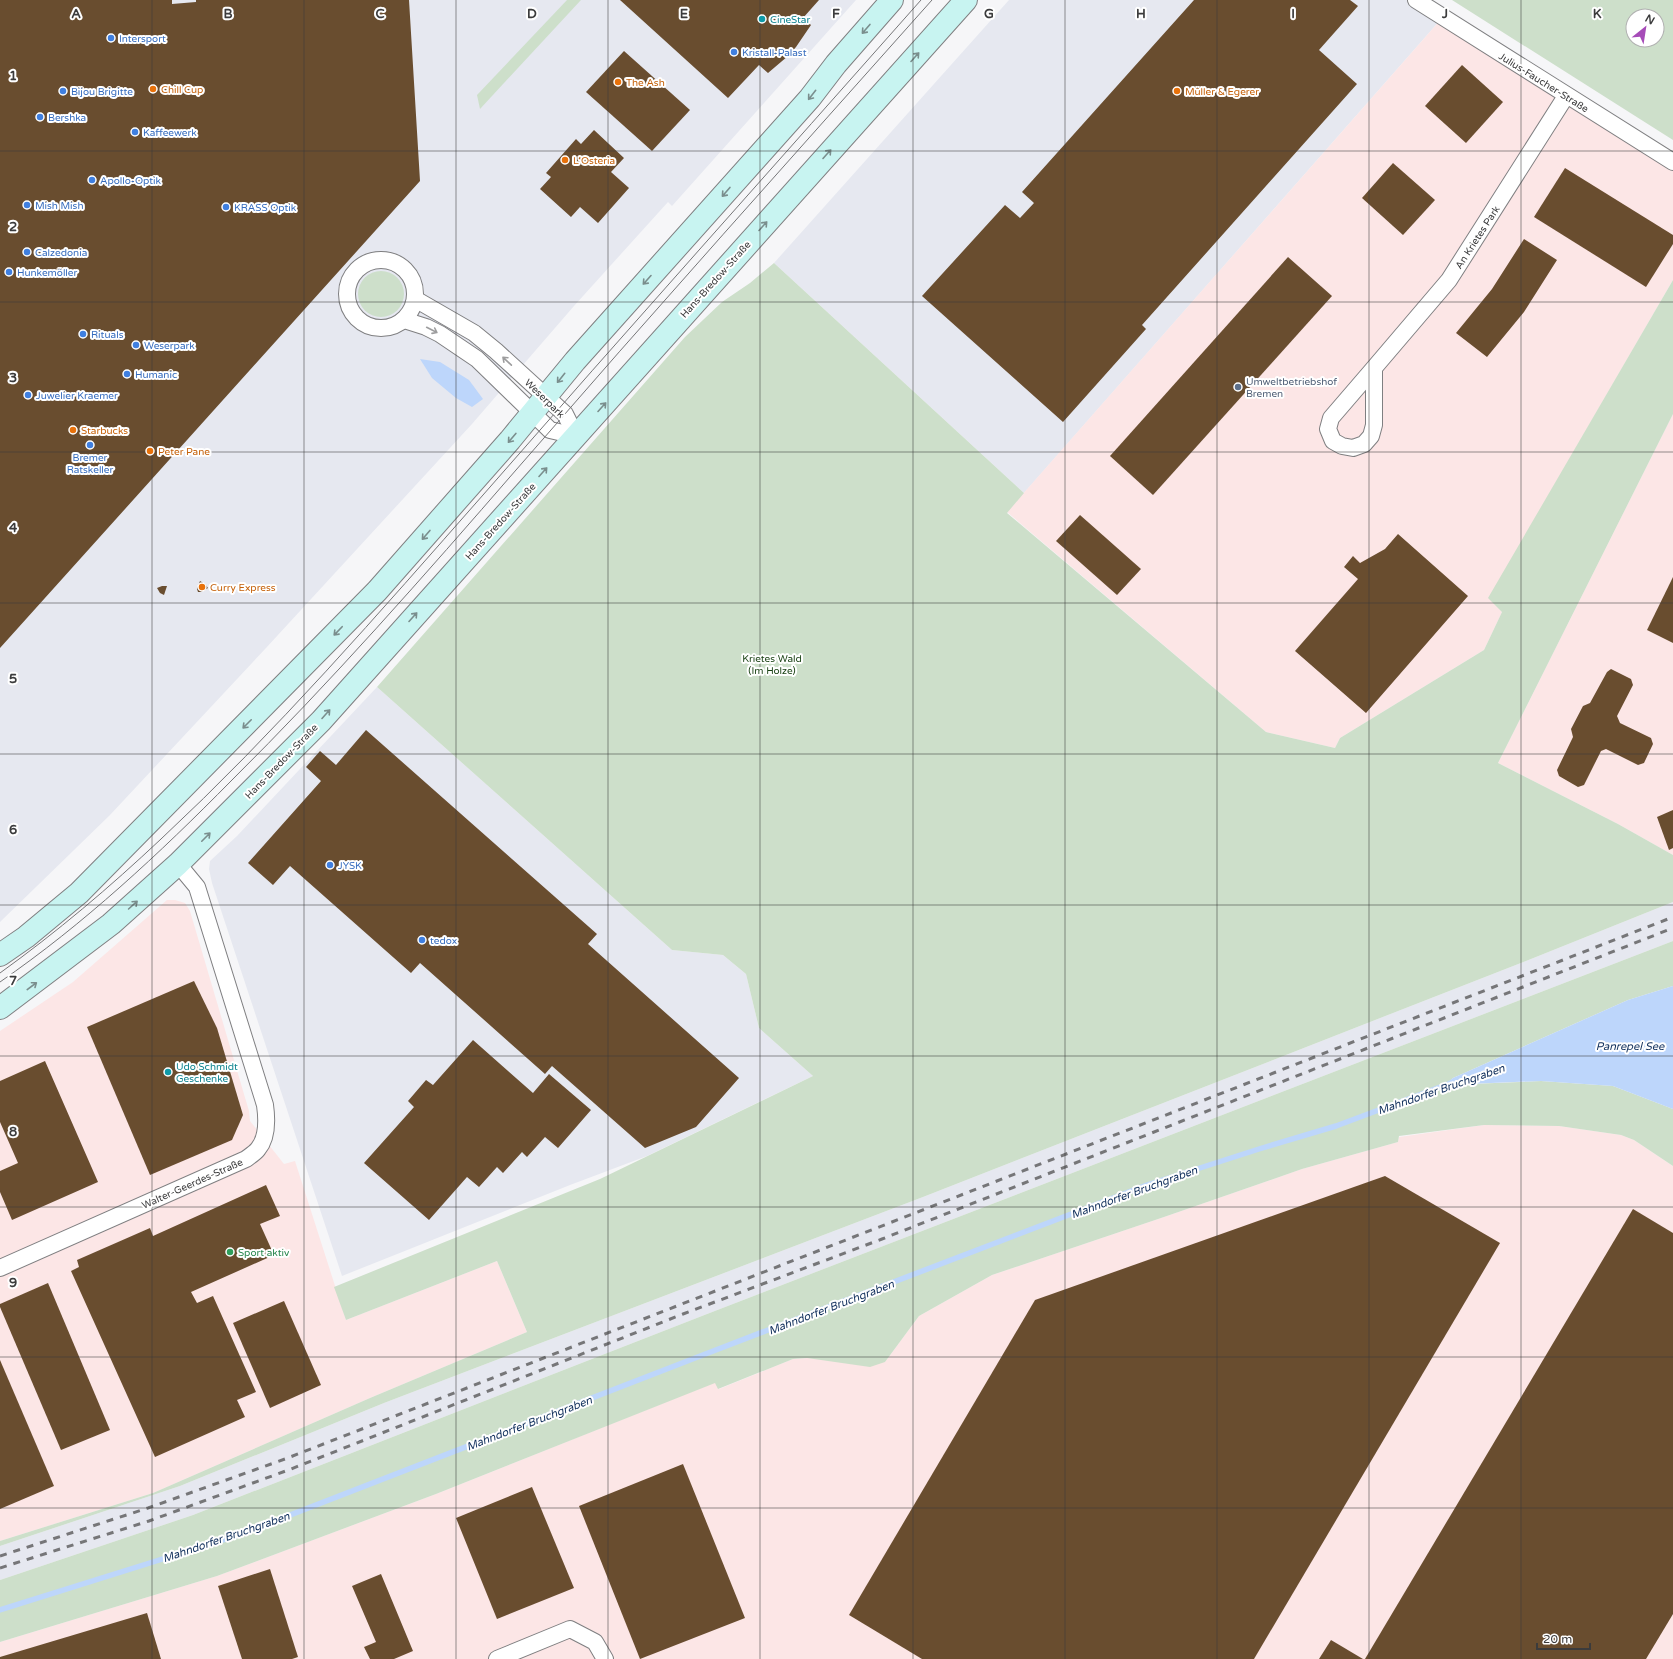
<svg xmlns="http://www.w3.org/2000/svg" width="1673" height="1659" font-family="'Varela Round',sans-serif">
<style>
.built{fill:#e6e8f0}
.industrial{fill:#fce6e6}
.green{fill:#cddfca;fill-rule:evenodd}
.water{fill:#bdd6fb}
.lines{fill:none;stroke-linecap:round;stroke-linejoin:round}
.stream{stroke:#bdd6fb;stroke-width:5.5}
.building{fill:#694d2f}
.street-casing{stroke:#7f7f81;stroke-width:18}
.secondary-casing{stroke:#7f7f81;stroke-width:24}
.street{stroke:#fff;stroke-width:16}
.secondary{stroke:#c8f4f1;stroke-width:22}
.tram{stroke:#767678;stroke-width:1}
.rail{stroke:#767678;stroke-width:3;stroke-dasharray:7 7;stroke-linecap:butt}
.oneway{stroke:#7a8e8d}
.oneway2{stroke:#9d9d9e}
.grid{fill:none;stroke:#3b3b3c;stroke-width:1;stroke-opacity:0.55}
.culture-dot{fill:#0f9aa8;stroke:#fff;stroke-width:1.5}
.shop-dot{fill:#3f7fe0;stroke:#fff;stroke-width:1.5}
.food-dot{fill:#e8710a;stroke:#fff;stroke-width:1.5}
.service-dot{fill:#5c6f8a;stroke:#fff;stroke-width:1.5}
.leisure-dot{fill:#2e9e5b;stroke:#fff;stroke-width:1.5}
.labels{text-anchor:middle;stroke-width:4;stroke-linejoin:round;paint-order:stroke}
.culture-label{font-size:10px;fill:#0d838f;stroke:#fff;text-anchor:start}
.shop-label{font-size:10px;fill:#366cbe;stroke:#fff;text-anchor:start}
.food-label{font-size:10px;fill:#c56008;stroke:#fff;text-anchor:start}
.street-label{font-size:10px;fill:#3b3b3c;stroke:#fff}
.service-label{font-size:10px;fill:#4e5e75;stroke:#fff;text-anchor:start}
.park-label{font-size:10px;fill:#153e0f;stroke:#fff}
.leisure-label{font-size:10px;fill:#27864d;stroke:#fff;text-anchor:start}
.water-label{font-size:11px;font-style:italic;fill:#0f2e5b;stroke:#fff}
.grid-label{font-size:13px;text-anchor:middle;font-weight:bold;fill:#3b3b3c;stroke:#fff;stroke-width:4;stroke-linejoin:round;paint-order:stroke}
</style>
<rect width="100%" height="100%" fill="#f6f6f8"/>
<!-- built -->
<g class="built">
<polygon points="0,0 856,0 672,206 668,202 574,306 472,424 266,648 110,815 0,922"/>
<polygon points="1009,0 1416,0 1443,17 1024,493 774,263"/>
<polygon points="377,687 672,950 723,955 746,974 759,1028 813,1076 647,1156 570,1185 342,1276 212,883 209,869 210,861 237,836"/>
<polygon points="1673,902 1673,941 707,1314 193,1515 0,1580 0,1546 180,1486 384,1403 923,1197 1531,959"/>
</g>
<!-- industrial -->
<g class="industrial">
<polygon points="1443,17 1673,162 1673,280 1489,598 1502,612 1484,650 1340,738 1335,748 1266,732 1007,512"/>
<polygon points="1673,414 1673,855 1618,824 1498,763"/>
<polygon points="167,900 175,900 185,903 190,911 249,1111 250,1121 284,1164 295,1161 346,1320 497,1261 527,1332 370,1398 153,1493 0,1541 0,1031 73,982"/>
<polygon points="1484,1125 1559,1126 1621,1135 1634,1140 1673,1166 1673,1659 0,1659 0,1642 217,1576 436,1494 716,1382 719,1389 793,1359 807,1358 885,1362 919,1316 992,1275 1164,1217 1302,1169 1398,1142 1399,1137"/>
</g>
<!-- green -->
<g class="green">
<polygon points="567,0 581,0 480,109 477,95"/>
<path d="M1452 0H1673V140ZM1633 16H1657V40H1633Z"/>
<polygon points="774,263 1024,493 1007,513 1266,732 1335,748 1340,738 1484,650 1502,612 1488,598 1673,280 1673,414 1498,763 1618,824 1673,855 1673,902 1531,959 923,1197 384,1403 180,1486 0,1546 0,1541 153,1493 370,1398 527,1332 497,1261 346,1320 334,1287 600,1179 813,1076 759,1028 746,974 723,955 672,950 377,687 685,337 722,302 750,283"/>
<circle cx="381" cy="294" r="23"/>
<polygon points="1673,941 1673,986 1628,1000 1453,1078 1445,1085 1541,1081 1613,1086 1673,1109 1673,1166 1634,1140 1621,1135 1559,1126 1484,1125 1399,1136 1398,1142 1302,1169 1164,1217 992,1275 919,1316 885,1362 870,1367 807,1358 793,1359 718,1389 715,1383 436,1494 217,1576 0,1642 0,1580 193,1515 707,1314"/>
</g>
<!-- water -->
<g class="water">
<polygon points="420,359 440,362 469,380 483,399 472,407 456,398 432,378"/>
<polygon points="1673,986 1673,1109 1613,1086 1541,1081 1444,1085 1453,1078 1628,1000"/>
</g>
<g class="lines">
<!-- stream -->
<polyline class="stream" points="0,1610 236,1536 708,1353 1147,1185 1259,1149 1336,1126 1451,1083"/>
</g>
<!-- building -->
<g class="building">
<polygon points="0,0 172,0 172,4 196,2 196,0 409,0 420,181 0,648"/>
<polygon points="620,0 819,0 803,18 811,25 796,47 788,56 768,73 759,65 728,98"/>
<polygon points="1194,0 1350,0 1358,6 1319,50 1357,84 1142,325 1146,329 1063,422 922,296 1005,205 1020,218 1034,203 1022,192"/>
<polygon points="624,51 690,110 652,151 586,92"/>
<polygon points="1462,65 1503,102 1466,143 1425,106"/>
<polygon points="594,130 624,158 611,172 629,188 598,223 580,207 571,217 540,189 551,177 546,173 576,139 581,144"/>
<polygon points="1393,163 1435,200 1403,235 1362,198"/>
<polygon points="1565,168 1673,235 1673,244 1646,287 1534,217"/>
<polygon points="1524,239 1557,260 1524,312 1487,357 1456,333 1492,289"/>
<polygon points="1288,257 1332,296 1153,495 1110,456"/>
<polygon points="1080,515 1141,569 1117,595 1056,541"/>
<polygon points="1398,534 1468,596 1366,713 1295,651 1358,579 1344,567 1353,556 1360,563 1385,549"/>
<polygon points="1673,577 1673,643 1647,630"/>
<polygon points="200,581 205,584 208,588 201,592 198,592 197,589"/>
<polygon points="162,586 167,586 164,595 160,593 157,588"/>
<polygon points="1611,669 1631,679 1633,685 1617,716 1620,723 1651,738 1653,744 1644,763 1638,765 1606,749 1601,751 1584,785 1578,787 1559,776 1557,770 1573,737 1571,729 1583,706 1590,703 1607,672"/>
<polygon points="366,730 597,934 588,944 739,1078 696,1127 645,1148 552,1066 545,1074 420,963 411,973 290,866 273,885 248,863 321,781 306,767 320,751 336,765"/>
<polygon points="1673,810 1673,848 1669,850 1657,817"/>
<polygon points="194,981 217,1028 243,1115 232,1140 150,1175 87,1027"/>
<polygon points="473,1040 533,1093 549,1074 591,1110 558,1148 545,1137 527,1157 522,1152 503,1173 497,1167 479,1187 467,1177 429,1220 364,1163 414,1107 408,1101 426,1080 433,1085"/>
<polygon points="45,1061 98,1182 12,1220 0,1192 0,1171 18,1163 0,1122 0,1081"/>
<polygon points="1385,1176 1500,1243 1254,1659 922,1659 849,1615 1035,1300"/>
<polygon points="266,1185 280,1216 260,1224 274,1255 191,1292 197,1303 213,1296 256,1392 237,1400 245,1417 155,1457 71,1271 79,1267 77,1260 150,1228 153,1236"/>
<polygon points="1633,1209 1673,1233 1673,1614 1646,1659 1365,1659"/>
<polygon points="48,1283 110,1430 61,1450 0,1307 0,1304"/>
<polygon points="284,1301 321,1385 270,1408 233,1323"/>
<polygon points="0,1360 54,1486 0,1509"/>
<polygon points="683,1464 745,1618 640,1659 579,1506"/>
<polygon points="532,1487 574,1588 497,1619 456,1518"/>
<polygon points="270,1569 298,1657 292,1659 242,1659 218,1586"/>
<polygon points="381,1574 413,1651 394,1659 370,1659 364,1647 376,1642 352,1586"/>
<polygon points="147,1613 161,1659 0,1659 0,1657"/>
<polygon points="1331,1640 1363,1659 1319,1659"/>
</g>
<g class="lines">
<defs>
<g id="street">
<polyline points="1416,0 1673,162"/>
<circle cx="381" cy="294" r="34"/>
<polyline points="415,299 474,333 496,351 565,414 576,436"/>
<polyline points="404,320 426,327 440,334 477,359 550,430 576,436"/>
<polyline points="1374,368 1374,425 1371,436 1364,444 1353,448 1342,446 1333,441 1328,429 1331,418 1374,368 1449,280 1566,96"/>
<path d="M0 1268 246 1159C250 1156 255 1153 258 1149 268 1137 267 1119 265 1105L197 887 178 864"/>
<polyline points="497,1659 570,1629 595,1642 605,1659"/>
</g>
<g id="secondary">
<polyline points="0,955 26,937 79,893 377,591 510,440 575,361 810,98 836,64 892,0"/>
<polyline points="0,1008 111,924 178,864 321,721 966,0"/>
</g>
</defs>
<!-- street casing -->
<use href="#street" class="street-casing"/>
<!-- secondary casing -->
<use href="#secondary" class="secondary-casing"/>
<!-- street -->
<use href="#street" class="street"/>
<!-- secondary -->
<use href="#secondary" class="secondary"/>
<!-- tram -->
<g class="tram">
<path d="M0 973C57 932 110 887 161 839 276 732 379 613 483 495 628 329 775 165 921 0"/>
<path d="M0 982C84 924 159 854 231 781 331 682 424 576 516 470 653 312 793 156 932 0"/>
</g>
<!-- rail -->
<g class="rail">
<polyline points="0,1556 148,1508 285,1459 1673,917"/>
<polyline points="0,1568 149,1521 291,1469 683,1314 882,1239 1673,928"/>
</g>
</g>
<!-- one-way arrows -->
<defs><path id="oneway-shaft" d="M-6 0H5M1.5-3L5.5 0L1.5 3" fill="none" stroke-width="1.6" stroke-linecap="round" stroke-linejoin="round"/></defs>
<g class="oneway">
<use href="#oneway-shaft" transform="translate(866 29) rotate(131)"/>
<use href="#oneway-shaft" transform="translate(915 57) rotate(-48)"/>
<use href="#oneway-shaft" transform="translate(812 95) rotate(128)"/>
<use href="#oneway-shaft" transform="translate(827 154) rotate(-48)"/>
<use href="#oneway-shaft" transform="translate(726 192) rotate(131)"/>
<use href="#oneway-shaft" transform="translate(763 226) rotate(-48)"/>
<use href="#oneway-shaft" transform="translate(647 280) rotate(132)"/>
<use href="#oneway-shaft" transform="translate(561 378) rotate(129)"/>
<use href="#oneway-shaft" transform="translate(602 407) rotate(-48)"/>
<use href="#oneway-shaft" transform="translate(512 438) rotate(130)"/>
<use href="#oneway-shaft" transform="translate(543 472) rotate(-48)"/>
<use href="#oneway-shaft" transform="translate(426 535) rotate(131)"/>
<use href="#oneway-shaft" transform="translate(413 617) rotate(-48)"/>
<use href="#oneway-shaft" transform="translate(338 631) rotate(134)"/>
<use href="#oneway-shaft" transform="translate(326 714) rotate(-48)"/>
<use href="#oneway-shaft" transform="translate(247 724) rotate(135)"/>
<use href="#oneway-shaft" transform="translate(206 837) rotate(-45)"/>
<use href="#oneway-shaft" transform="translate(133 905) rotate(-42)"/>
<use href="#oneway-shaft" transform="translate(32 986) rotate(-37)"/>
</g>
<g class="oneway2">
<use href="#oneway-shaft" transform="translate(432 330) rotate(27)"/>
<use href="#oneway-shaft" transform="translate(507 361) rotate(-137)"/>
</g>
<!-- grid -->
<path class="grid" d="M152 0V1659M304 0V1659M456 0V1659M608 0V1659M760 0V1659M913 0V1659M1065 0V1659M1217 0V1659M1369 0V1659M1521 0V1659M0 151H1673M0 302H1673M0 452H1673M0 603H1673M0 754H1673M0 905H1673M0 1056H1673M0 1207H1673M0 1357H1673M0 1508H1673"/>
<!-- markers -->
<g class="culture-dot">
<circle cx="762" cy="19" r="4"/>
<circle cx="168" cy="1072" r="4"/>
</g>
<g class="shop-dot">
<circle cx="111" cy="38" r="4"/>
<circle cx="734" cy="52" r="4"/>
<circle cx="63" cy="91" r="4"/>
<circle cx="40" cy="117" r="4"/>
<circle cx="135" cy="132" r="4"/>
<circle cx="92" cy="180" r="4"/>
<circle cx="27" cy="205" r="4"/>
<circle cx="226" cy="207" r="4"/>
<circle cx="27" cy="252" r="4"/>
<circle cx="9" cy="272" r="4"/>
<circle cx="83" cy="334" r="4"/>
<circle cx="136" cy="345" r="4"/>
<circle cx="127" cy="374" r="4"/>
<circle cx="28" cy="395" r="4"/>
<circle cx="90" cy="445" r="4"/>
<circle cx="330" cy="865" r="4"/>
<circle cx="422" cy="940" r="4"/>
</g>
<g class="food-dot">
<circle cx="618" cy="82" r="4"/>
<circle cx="153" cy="89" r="4"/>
<circle cx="1177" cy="91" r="4"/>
<circle cx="565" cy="160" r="4"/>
<circle cx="73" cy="430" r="4"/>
<circle cx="150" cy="451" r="4"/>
<circle cx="202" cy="587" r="4"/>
</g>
<circle class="service-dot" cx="1238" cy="387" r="4"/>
<circle class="leisure-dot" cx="230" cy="1252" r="4"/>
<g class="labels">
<!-- culture labels -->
<g class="culture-label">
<text x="770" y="23">CineStar</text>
<text x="176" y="1070">Udo Schmidt<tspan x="176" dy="12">Geschenke</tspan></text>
</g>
<!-- shop labels -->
<g class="shop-label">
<text x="119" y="42">Intersport</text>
<text x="742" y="56">Kristall-Palast</text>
<text x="71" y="95">Bijou Brigitte</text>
<text x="48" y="121">Bershka</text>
<text x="143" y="136">Kaffeewerk</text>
<text x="100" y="184">Apollo-Optik</text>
<text x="35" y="209">Mish Mish</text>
<text x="234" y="211">KRASS Optik</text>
<text x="35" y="256">Calzedonia</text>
<text x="17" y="276">Hunkemöller</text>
<text x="91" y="338">Rituals</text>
<text x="144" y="349">Weserpark</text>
<text x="135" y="378">Humanic</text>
<text x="36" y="399">Juwelier Kraemer</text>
<text x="90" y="461" text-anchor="middle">Bremer<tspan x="90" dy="12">Ratskeller</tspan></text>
<text x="338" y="869">JYSK</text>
<text x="430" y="944">tedox</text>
</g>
<!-- food labels -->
<g class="food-label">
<text x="626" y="86">The Ash</text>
<text x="161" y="93">Chill Cup</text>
<text x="1185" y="95">Müller &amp; Egerer</text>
<text x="573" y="164">L'Osteria</text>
<text x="81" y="434">Starbucks</text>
<text x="158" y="455">Peter Pane</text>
<text x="210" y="591">Curry Express</text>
</g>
<!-- street labels -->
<g class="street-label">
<text transform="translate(1544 82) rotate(32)" y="4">Julius-Faucher-Straße</text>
<text transform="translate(1477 237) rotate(-57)" y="4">An Krietes Park</text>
<text transform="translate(715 279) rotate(-48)" y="4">Hans-Bredow-Straße</text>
<text transform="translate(545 398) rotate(44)" y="4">Weserpark</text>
<text transform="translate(500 521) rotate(-48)" y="4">Hans-Bredow-Straße</text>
<text transform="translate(281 761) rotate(-46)" y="4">Hans-Bredow-Straße</text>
<text transform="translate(192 1183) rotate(-24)" y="4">Walter-Geerdes-Straße</text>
</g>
<!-- service labels -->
<g class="service-label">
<text x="1246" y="385">Umweltbetriebshof<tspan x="1246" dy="12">Bremen</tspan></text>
</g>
<!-- park labels -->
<g class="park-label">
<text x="772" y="662">Krietes Wald<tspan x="772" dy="12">(Im Holze)</tspan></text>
</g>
<!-- leisure labels -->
<g class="leisure-label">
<text x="238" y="1256">Sport aktiv</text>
</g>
<!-- water labels -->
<g class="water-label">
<text x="1630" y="1050">Panrepel See</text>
<text transform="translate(1441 1089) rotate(-19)" y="4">Mahndorfer Bruchgraben</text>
<text transform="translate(1134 1192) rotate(-20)" y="4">Mahndorfer Bruchgraben</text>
<text transform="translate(831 1307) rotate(-21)" y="4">Mahndorfer Bruchgraben</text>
<text transform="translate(529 1423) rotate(-21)" y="4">Mahndorfer Bruchgraben</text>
<text transform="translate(226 1537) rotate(-19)" y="4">Mahndorfer Bruchgraben</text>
</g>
</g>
<g class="grid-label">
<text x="76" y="18">A</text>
<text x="228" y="18">B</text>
<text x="380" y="18">C</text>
<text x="532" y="18">D</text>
<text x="684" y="18">E</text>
<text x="836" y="18">F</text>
<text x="989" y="18">G</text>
<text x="1141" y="18">H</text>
<text x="1293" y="18">I</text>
<text x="1445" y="18">J</text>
<text x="1597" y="18">K</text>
<text x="13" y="80">1</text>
<text x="13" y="231">2</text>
<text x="13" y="382">3</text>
<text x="13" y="532">4</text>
<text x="13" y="683">5</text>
<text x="13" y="834">6</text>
<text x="13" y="985">7</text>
<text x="13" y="1136">8</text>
<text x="13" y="1287">9</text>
</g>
<!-- north arrow -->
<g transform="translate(1645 28) rotate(30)"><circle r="19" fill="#ffffff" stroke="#b1b1b1"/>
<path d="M0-3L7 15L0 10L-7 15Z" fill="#a64cb8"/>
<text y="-6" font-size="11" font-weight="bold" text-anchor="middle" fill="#3b3b3c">N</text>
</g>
<!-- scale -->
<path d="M1537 1643v6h53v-6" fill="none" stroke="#3b3b3c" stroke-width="2"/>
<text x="1543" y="1643" font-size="12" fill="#3b3b3c" stroke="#ffffff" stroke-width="3" paint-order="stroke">20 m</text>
</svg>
